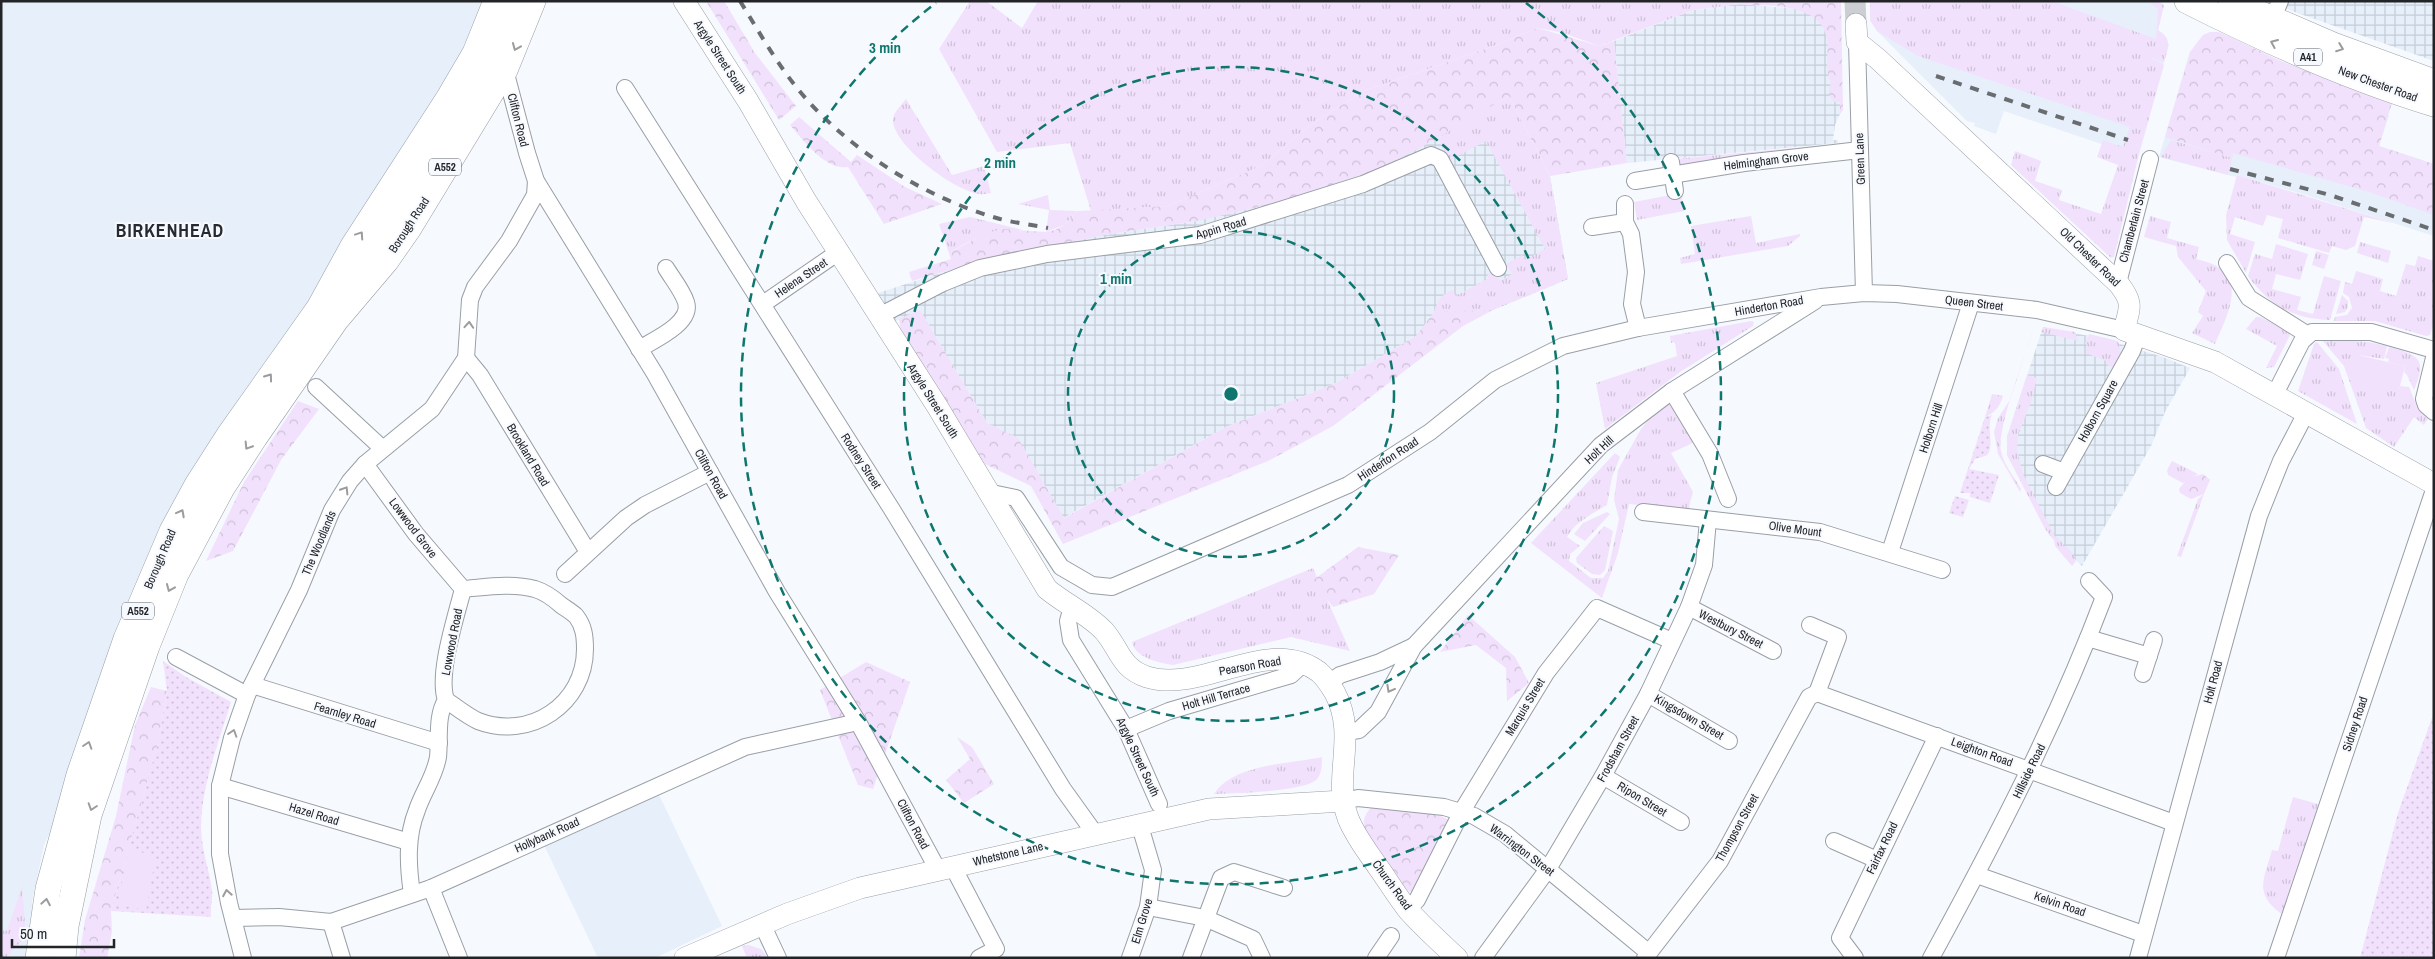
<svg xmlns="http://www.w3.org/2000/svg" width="2435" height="959" font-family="'Archivo Narrow',sans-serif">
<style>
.built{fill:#e6effa}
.industrial{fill:url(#industrial-grid)}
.grass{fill:url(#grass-tufts)}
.forest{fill:url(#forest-crowns)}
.park{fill:url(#park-dots)}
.pitch{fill:#f2e1fc}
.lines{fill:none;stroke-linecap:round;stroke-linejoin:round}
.major-tunnel{stroke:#ccced3;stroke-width:21;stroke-dasharray:21 11;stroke-linecap:butt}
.minor-casing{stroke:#999fa6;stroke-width:18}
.major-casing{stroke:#999fa6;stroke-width:22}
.highway-casing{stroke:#999fa6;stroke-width:26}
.minor{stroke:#fff;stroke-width:16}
.major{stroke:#fff;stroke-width:21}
.highway{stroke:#fff;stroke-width:25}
.rail{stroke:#6a6d70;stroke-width:4;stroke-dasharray:9 9;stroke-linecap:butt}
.oneway{stroke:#9c9c9e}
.ring{fill:none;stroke:#0f766e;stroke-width:2.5;stroke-dasharray:9 6}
.labels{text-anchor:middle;stroke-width:4;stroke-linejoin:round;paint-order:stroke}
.shield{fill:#f6f9fe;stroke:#626468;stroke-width:1}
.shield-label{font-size:11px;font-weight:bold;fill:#222427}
.street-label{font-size:12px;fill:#222427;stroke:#f6f9fe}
.district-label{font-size:18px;font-weight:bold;letter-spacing:1px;fill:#272b31;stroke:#f6f9fe}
.centre{fill:#0f766e;stroke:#f6f9fe;stroke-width:2.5}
.ring-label{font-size:15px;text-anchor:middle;font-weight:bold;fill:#0f766e;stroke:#f6f9fe;stroke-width:4;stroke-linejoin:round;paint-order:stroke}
</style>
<defs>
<pattern id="industrial-grid" width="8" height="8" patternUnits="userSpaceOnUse" patternTransform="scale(1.25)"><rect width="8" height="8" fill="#e6effa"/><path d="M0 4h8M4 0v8" fill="none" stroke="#c5cdd6"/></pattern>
<pattern id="grass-tufts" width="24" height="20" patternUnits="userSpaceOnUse" patternTransform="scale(1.25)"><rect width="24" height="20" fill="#f2e1fc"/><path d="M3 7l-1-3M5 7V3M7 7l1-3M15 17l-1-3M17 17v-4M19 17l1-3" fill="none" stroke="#cfc1d8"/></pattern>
<pattern id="forest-crowns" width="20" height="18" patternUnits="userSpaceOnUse" patternTransform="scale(1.25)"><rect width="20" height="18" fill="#f2e1fc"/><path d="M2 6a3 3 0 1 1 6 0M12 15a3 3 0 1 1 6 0" fill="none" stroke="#cfc1d8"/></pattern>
<pattern id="park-dots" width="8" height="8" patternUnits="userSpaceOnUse" patternTransform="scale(1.25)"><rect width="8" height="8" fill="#f2e1fc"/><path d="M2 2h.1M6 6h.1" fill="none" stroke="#cfc1d8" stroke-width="1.8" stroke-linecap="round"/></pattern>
</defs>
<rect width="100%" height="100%" fill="#f6f9fe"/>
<!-- built -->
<g class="built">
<polygon points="1,1 486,1 478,27 386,172 59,813 44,845 32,901 33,945 25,958 1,958"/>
<polygon points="1870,1 2158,1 2164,5 2156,39 2169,44 2139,154 2122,151 2004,111 1996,134 1974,126 1975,123 1967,121 1877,31 1870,20"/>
<polygon points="2190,52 2389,115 2379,146 2434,164 2434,236 2309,196 2237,175 2236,177 2159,157"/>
<polygon points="659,795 722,926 655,958 598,958 544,845"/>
</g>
<!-- industrial -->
<g class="industrial">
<polygon points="2274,1 2434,1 2434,61 2292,11"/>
<polygon points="1740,4 1798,9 1841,20 1840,114 1835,125 1833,140 1838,140 1838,143 1627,163 1614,41 1693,10"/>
<polygon points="1458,124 1550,176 1568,279 1493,310 1416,336 1336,383 1226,427 1063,518 1018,438 987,423 920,310 894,322 878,293 972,263 1014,253 1098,236 1196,221"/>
<polygon points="2043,327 2104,339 2163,357 2190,368 2165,412 2151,446 2082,566 2050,536 2007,451 2007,437"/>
</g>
<!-- grass -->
<g class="grass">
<polygon points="970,1 986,1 1022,28 1038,1 1736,1 1740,4 1693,10 1599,46 1563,33 1538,28 1491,47 1364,91 1313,123 1261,166 1168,206 1091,211 1070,143 997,152 939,49"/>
<path d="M1870 1H2051L2156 39 2158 9 2148 1H2158L2164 5 2158 30C2173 39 2168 48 2164 62L2149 57 2164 65 2139 154 2114 257 2111 258 2011 165 2015 151 2041 161 2035 181 2062 190 2059 200 2101 214 2118 165 2097 157 2103 140 2123 147 2130 127 1918 56 1877 31 1870 20Z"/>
<path d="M1509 96 1550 176 1568 279 1493 310 1434 312C1438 300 1440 296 1452 290L1456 296 1489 278 1487 275 1494 270 1500 281 1512 274 1506 264 1522 255 1525 260 1545 249 1486 141 1450 160 1438 139 1458 124Z"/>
<path d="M906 99 952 175 984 166 991 193C988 193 983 195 980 194 956 192 890 144 893 118 894 112 902 104 906 99Z"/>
<polygon points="2171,140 2232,158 2228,175 2161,157"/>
<polygon points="1826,145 1757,157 1680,166 1675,159"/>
<polygon points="2237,175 2393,223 2364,217 2355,246 2346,250 2332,246 2329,253 2278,238 2283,219 2267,215 2263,226 2235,217 2230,234 2255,242 2246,273 2227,240 2226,215"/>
<polygon points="1681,193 1684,211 1637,220 1634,202"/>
<polygon points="1048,195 1050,210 1078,211 1064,225 1046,232 1049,210 1018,204"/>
<polygon points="1751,216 1756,243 1800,234 1800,236 1788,246 1681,264 1680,258 1695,254 1691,226"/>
<path d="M2150 216 2171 222 2167 238 2199 247 2196 259C2203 261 2212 263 2218 267 2246 284 2224 322 2215 344L2192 333 2203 316 2198 312 2206 291 2178 257 2176 246 2144 237Z"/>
<path d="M970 217 1023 230C991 229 976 237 949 253L939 224Z"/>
<polygon points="2360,242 2391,251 2388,263 2357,253"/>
<path d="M2276 244 2308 254 2300 280 2276 274 2272 289 2301 297 2297 310 2313 314 2324 276 2341 281 2330 320C2293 319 2269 305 2248 276L2255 254 2272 259Z"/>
<polygon points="2316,251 2329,255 2324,269 2312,265"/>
<polygon points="2418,256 2434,261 2434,322 2430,335 2426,336 2375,321 2334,321 2335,317 2347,315 2352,308 2349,297 2343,293 2345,282 2352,284 2356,271 2383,279 2380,291 2396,296 2406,264 2415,266"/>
<polygon points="2342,295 2348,301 2348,307 2345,312 2336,314"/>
<polygon points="2256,317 2260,317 2288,331 2290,335 2274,367 2266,368 2277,346 2246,329"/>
<polygon points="1751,321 1754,322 1753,326 1680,372 1605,429 1596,383 1677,356 1675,342 1671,343 1670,336"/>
<path d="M2034 327C2026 355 1997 426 2001 451 2003 464 2015 478 2021 489L2020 492 1998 454 1994 432 1998 418 2010 400Z"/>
<polygon points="2043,327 2075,332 2078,341 2041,332"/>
<path d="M2089 334 2118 341C2123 352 2120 359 2116 369L2107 365 2106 361 2086 353 2087 345 2085 344Z"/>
<polygon points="2328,339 2368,342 2387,346 2384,359 2358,355 2399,390 2400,386 2409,387 2418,409 2428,419 2424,425 2414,417 2394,447 2366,428 2344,366 2322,340"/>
<polygon points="2317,342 2339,369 2357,424 2298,391 2314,344"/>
<path d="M2389 347C2418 355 2428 358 2414 390L2407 375 2404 372 2405 366 2388 362 2389 359 2385 358Z"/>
<polygon points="2027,375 2037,378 2031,402 2018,435 2017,449 2023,474 2049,525 2055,536 2071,551 2076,561 2072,566 2055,546 2054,540 2045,529 2007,455 2007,437"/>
<path d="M1992 394 2003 396C2000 406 1995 413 1985 417Z"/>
<path d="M1674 400 1697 441 1671 453 1693 492 1688 510 1629 504 1618 553 1602 598 1531 543 1615 453 1620 457 1612 477 1607 505C1592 514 1575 522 1567 537L1580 546 1570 554 1569 561 1591 578H1603L1608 571 1619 519 1614 500 1618 470 1641 429 1653 414Z"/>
<polygon points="2172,461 2198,474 2183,483 2168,475 2167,470"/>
<polygon points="2204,494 2181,557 2177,556 2198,499"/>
<polygon points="1607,512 1610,514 1585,541 1574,534 1583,523"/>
<polygon points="1604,526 1613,531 1605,570 1600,575 1592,574 1577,563 1576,558"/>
<path d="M1313 568 1350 651 1291 637 1173 665C1160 663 1135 658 1132 642Z"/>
<path d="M1322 757C1322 764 1322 773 1317 779 1306 792 1233 793 1214 794 1234 763 1292 764 1322 757Z"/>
<path d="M2293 797 2325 806 2286 917C2253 895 2263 882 2272 850L2278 851Z"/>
<polygon points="22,887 26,936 6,958 1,958 3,930 7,931"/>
<polygon points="748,945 761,949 768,958 747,958 742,946"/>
</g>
<!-- forest -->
<g class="forest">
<polygon points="706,1 724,1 755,53 796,106 779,120"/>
<path d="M1736 1H1841L1843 110 1840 114V102H1834C1828 96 1828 90 1831 83 1824 68 1829 57 1827 41 1823 1 1768 7 1740 4Z"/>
<path d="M1538 28 1599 46 1614 41 1627 163 1550 176 1509 96C1459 124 1411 158 1356 177 1304 195 1250 210 1196 221 1163 227 1129 230 1095 237 1033 249 972 263 912 281L909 272 951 259 949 253 986 233 1003 229 1046 232 1055 230 1064 225 1078 211 1168 206 1261 166 1313 123 1364 91 1491 47Z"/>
<polygon points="2210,32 2219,32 2281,61 2392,103 2379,146 2434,164 2434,215 2369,192 2233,153 2232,158 2165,137 2190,52 2203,35"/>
<path d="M799 117 851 162 857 155 905 187 942 204 884 224 848 167C826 171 804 141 790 125Z"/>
<polygon points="920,310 987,423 1018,438 1064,518 1226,427 1336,383 1416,336 1434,312 1493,310 1463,326 1333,426 1268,461 1063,544 1031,486 985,464 901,335 899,319"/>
<polygon points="298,401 319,409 281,460 233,551 206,561 244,482"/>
<polygon points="2203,474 2210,480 2204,494 2191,499 2180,493 2179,489 2188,478"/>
<polygon points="1358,547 1399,555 1374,594 1333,607 1312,581"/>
<polygon points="1468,615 1515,657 1529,683 1507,701 1506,668 1476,645 1440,652"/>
<polygon points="866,662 910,682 873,789 858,785 820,690"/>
<polygon points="151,687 167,691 157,748 111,911 112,932 107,958 79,958 85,920 116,816 135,725"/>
<polygon points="957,737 972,747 994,784 964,803 946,780 970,759"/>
<path d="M1371 807C1388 809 1441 810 1451 822L1414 894C1398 887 1365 842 1364 824 1363 817 1367 813 1371 807Z"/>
</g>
<!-- park -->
<g class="park">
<path d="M1992 415C1986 426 1995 449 1987 455 1983 458 1978 457 1975 459L1969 469 1999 475 1990 503 1970 497V493H1960L1985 417Z"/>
<polygon points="1955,496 1969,500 1963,517 1949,513"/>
<path d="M163 661 186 677 231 702C219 742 202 783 201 826 201 848 209 869 212 890 213 898 210 908 211 917L111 911 157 747 167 691Z"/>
<polygon points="2434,712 2434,958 2360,958 2398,813"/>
</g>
<!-- pitch -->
<g class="pitch">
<polygon points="2358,355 2405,366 2399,390 2352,379"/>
<polygon points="128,850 156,855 146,910 118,905"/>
</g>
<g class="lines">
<!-- major-tunnel -->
<polyline class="major-tunnel" points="1855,1 1856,24"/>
<defs>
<g id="minor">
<polyline points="2272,20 2280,1"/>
<polyline points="1857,42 1864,293"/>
<polyline points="505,70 527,153 536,181 655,374 777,592 858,722 938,870"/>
<polyline points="625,88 891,508 1063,789 1096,835"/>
<polyline points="1671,162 1675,191"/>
<polyline points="1635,181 1744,163 1860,150"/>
<polyline points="1625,204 1625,222 1631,234 1636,272 1632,304 1638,328"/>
<polyline points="1592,227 1625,222"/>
<polyline points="2227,263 2249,298 2308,335"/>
<polyline points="2118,283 2150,159"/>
<polyline points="763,304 840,251"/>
<polyline points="879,316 943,283 980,268 1047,254 1200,235 1363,184 1431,155 1440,159 1498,268"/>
<path d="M639 349C654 340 693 323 686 302 682 290 672 278 666 268"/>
<polyline points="466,358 480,375 588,552"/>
<polyline points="2434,358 2424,399 2426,405 2434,412"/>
<polyline points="316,387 383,449"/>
<polyline points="1672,391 1710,454 1728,499"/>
<polyline points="2275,394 2302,341 2312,332 2371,332 2434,350"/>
<polyline points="365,464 416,534 463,589"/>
<polyline points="2043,464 2064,472"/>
<polyline points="2056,487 2132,351 2138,335"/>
<polyline points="987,492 1016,498 1061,567 1092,585 1112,587 1348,485 1430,432 1495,380 1563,346 1638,328 1821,297 1864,293 1897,294 2037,310 2124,330"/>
<polyline points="1643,512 1820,532 1942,570"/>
<polyline points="1890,552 1971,303"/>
<polyline points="565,574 626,518 645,505 710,472"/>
<polyline points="1072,607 1068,621 1071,640 1126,729 1159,804"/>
<polyline points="1689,607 1773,651"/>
<polyline points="1810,625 1838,637 1817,693"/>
<polyline points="2088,638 2149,656"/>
<polyline points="176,657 247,695"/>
<polyline points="2143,674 2154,640"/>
<polyline points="1329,683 1340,675 1380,662 1414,646"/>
<polyline points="252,685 439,743"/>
<polyline points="1817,693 2174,823"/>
<polyline points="1648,694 1729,741"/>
<polyline points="1126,729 1169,711 1291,675 1304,663"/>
<polyline points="1346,732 1359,730 1378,712 1414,646 1601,445 1672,391 1815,301"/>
<polyline points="1603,776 1681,822"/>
<polyline points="220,786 409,842"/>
<polyline points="1343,801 1358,798 1444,807 1474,816 1505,834 1649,953"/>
<polyline points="1834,841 1877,860"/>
<polyline points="953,867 996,949 979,958"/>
<polyline points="1977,875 2143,934"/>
<polyline points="431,888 459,958"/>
<path d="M412 894C408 866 406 837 417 810 423 792 435 776 438 757 440 738 436 716 446 700 437 674 456 617 463 589 487 587 511 583 535 589 545 592 553 598 561 605 565 608 572 612 576 616 584 626 585 637 585 649 585 704 530 741 478 721 467 716 456 707 446 700"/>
<polyline points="1148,907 1205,918 1253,939 1262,958"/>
<polyline points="1408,909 1417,900 1462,811 1546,673 1597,608 1672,641"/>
<polyline points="233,918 279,917 331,922 431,888 745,747 858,722"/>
<polyline points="331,922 342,958"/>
<polyline points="762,924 778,958"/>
<polyline points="243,958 229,903 220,854 220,786 232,738 247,695 299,590 332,510 350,481 365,464 432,409 466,358 470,300 475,287 509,241 535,195 536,181"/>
<polyline points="1130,958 1148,907 1153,870 1140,826"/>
<polyline points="1191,958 1221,878 1234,872 1284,888"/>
<polyline points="1376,958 1391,936"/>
<polyline points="1483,958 1548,869 1603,776 1648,694 1689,607 1704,565 1708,520"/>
<polyline points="1645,958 1720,861 1809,697 1817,693"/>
<polyline points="1855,958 1840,938 1937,736"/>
<path d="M1931 958C1996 839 2056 724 2104 597L2089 581"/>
<polyline points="2138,958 2259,516 2281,461 2306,413"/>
<polyline points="2276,958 2434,490"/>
</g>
<g id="major">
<path d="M684 1 748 101 806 201 937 406 1047 589C1065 604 1088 614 1104 631 1120 649 1120 668 1147 677 1201 694 1270 634 1319 672 1326 678 1330 685 1335 693 1358 737 1332 776 1348 818 1355 836 1367 851 1378 867 1388 881 1397 896 1408 910 1423 927 1440 942 1457 958"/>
<path d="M1856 24 1857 42 1878 59 2118 283C2134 303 2130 307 2124 330L2215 362 2434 484"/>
<path d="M346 300C354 284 361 267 369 252 418 166 481 96 515 1"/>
<polyline points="685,958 787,914 860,888 1209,809 1343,801"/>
</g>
<g id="highway">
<path d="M2187 1C2266 41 2349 78 2434 104"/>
<polyline points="2231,1 2333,45 2434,82"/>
<polyline points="38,958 48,889 79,775 126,639 172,531 197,485 229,435 319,308 353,246 448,99 475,53 496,1"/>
<polyline points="63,958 66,926 89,815 147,646 176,574 222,488 255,437 336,320 386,261 409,228 505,70 533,1"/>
</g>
</defs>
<!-- minor casing -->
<use href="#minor" class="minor-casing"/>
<!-- major casing -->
<use href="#major" class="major-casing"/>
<!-- highway casing -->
<use href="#highway" class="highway-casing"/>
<!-- minor -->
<use href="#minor" class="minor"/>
<!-- major -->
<use href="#major" class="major"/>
<!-- highway -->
<use href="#highway" class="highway"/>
<!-- rail -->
<g class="rail">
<path d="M740 1C761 35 781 71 808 101 858 156 929 199 1000 219 1016 223 1033 225 1048 228"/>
<polyline points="1936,76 2128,140"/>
<polyline points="2230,169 2330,195 2434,230"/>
</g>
</g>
<!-- one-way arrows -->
<defs><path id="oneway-chevron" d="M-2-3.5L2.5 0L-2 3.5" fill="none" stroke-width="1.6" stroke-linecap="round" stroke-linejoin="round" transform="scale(1.25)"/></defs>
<g class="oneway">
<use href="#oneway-chevron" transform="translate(2274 43) rotate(-157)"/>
<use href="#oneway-chevron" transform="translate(516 47) rotate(113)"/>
<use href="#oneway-chevron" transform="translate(2340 48) rotate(21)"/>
<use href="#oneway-chevron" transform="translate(360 235) rotate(-56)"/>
<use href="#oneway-chevron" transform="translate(469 325) rotate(-86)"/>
<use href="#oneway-chevron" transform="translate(269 377) rotate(-54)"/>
<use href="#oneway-chevron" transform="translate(248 446) rotate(122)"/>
<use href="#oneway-chevron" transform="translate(345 490) rotate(-58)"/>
<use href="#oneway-chevron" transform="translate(181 513) rotate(-62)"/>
<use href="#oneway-chevron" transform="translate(170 588) rotate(113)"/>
<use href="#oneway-chevron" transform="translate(1390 689) rotate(119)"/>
<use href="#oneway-chevron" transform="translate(233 733) rotate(-72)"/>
<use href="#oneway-chevron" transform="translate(88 745) rotate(-72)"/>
<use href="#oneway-chevron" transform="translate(92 807) rotate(108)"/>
<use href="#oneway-chevron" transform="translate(227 893) rotate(-100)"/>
<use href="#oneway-chevron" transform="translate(46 902) rotate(-80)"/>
</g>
<!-- distance rings -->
<g class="ring">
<circle cx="1231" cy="394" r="163"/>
<circle cx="1231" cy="394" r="327"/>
<path d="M1526 3A490 490 0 1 1 936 3"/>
</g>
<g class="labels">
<!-- shield labels -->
<g class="shield">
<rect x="2294" y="48.5" width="28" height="17" rx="4"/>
<rect x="429" y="158.5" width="32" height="17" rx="4"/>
<rect x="122" y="602.5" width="32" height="17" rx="4"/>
</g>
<g class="shield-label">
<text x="2308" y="61">A41</text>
<text x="445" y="171">A552</text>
<text x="138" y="615">A552</text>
</g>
<!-- street labels -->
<g class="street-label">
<text transform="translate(720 57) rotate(57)" y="4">Argyle Street South</text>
<text transform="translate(2378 84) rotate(20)" y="4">New Chester Road</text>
<text transform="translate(518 120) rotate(76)" y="4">Clifton Road</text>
<text transform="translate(1860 159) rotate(-92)" y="4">Green Lane</text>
<text transform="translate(1766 161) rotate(-7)" y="4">Helmingham Grove</text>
<text transform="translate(2134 221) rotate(-75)" y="4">Chamberlain Street</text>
<text transform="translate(409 225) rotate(-57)" y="4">Borough Road</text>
<text transform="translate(1221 228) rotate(-16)" y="4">Appin Road</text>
<text transform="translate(2090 257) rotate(44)" y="4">Old Chester Road</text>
<text transform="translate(801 278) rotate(-34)" y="4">Helena Street</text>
<text transform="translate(1974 303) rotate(7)" y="4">Queen Street</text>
<text transform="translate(1769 306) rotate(-10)" y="4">Hinderton Road</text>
<text transform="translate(933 401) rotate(58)" y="4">Argyle Street South</text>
<text transform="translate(2098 411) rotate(-61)" y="4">Holborn Square</text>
<text transform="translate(1931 428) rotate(-72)" y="4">Holborn Hill</text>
<text transform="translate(1599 450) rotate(-43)" y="4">Holt Hill</text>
<text transform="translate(528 455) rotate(59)" y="4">Brookland Road</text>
<text transform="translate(1388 459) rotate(-33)" y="4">Hinderton Road</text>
<text transform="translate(861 461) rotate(57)" y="4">Rodney Street</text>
<text transform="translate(711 474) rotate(61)" y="4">Clifton Road</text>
<text transform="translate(413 528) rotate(53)" y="4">Lowwood Grove</text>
<text transform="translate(1795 529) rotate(8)" y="4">Olive Mount</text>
<text transform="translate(319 543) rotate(-67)" y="4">The Woodlands</text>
<text transform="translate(160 559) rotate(-67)" y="4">Borough Road</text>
<text transform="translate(1731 629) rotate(27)" y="4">Westbury Street</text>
<text transform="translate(452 642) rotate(-79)" y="4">Lowwood Road</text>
<text transform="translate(1250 666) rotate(-10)" y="4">Pearson Road</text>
<text transform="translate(2213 682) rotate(-75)" y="4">Holt Road</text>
<text transform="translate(1216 697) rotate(-16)" y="4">Holt Hill Terrace</text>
<text transform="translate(1525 707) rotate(-59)" y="4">Marquis Street</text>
<text transform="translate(345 715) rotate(17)" y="4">Fearnley Road</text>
<text transform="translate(1689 717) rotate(30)" y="4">Kingsdown Street</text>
<text transform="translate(2355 724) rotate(-72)" y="4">Sidney Road</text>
<text transform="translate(1618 749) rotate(-61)" y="4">Frodsham Street</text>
<text transform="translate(1982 752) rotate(20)" y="4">Leighton Road</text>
<text transform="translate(1138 757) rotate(65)" y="4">Argyle Street South</text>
<text transform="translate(2029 771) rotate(-64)" y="4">Hillside Road</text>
<text transform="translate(1642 799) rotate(31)" y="4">Ripon Street</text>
<text transform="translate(314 814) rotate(17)" y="4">Hazel Road</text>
<text transform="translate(913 824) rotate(62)" y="4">Clifton Road</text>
<text transform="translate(1737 828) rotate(-61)" y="4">Thompson Street</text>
<text transform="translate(547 835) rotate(-24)" y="4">Hollybank Road</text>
<text transform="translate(1882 848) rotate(-64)" y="4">Fairfax Road</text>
<text transform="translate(1522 850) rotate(37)" y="4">Warrington Street</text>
<text transform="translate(1008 854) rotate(-13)" y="4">Whetstone Lane</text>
<text transform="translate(1392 885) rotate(54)" y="4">Church Road</text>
<text transform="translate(2060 904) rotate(19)" y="4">Kelvin Road</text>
<text transform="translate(1142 921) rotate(-73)" y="4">Elm Grove</text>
</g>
<!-- district labels -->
<g class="district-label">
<text x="170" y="237">BIRKENHEAD</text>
</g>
</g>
<circle cx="1231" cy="394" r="8" class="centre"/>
<g class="ring-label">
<text x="885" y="53">3 min</text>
<text x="1000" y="168">2 min</text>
<text x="1116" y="284">1 min</text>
</g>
<!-- border -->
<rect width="2435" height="959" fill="none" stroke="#222427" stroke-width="5"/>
<!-- scale -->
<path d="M12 939v8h102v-8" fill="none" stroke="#222427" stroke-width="2.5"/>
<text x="20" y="939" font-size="15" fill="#222427" stroke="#f6f9fe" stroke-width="4" paint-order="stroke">50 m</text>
</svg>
